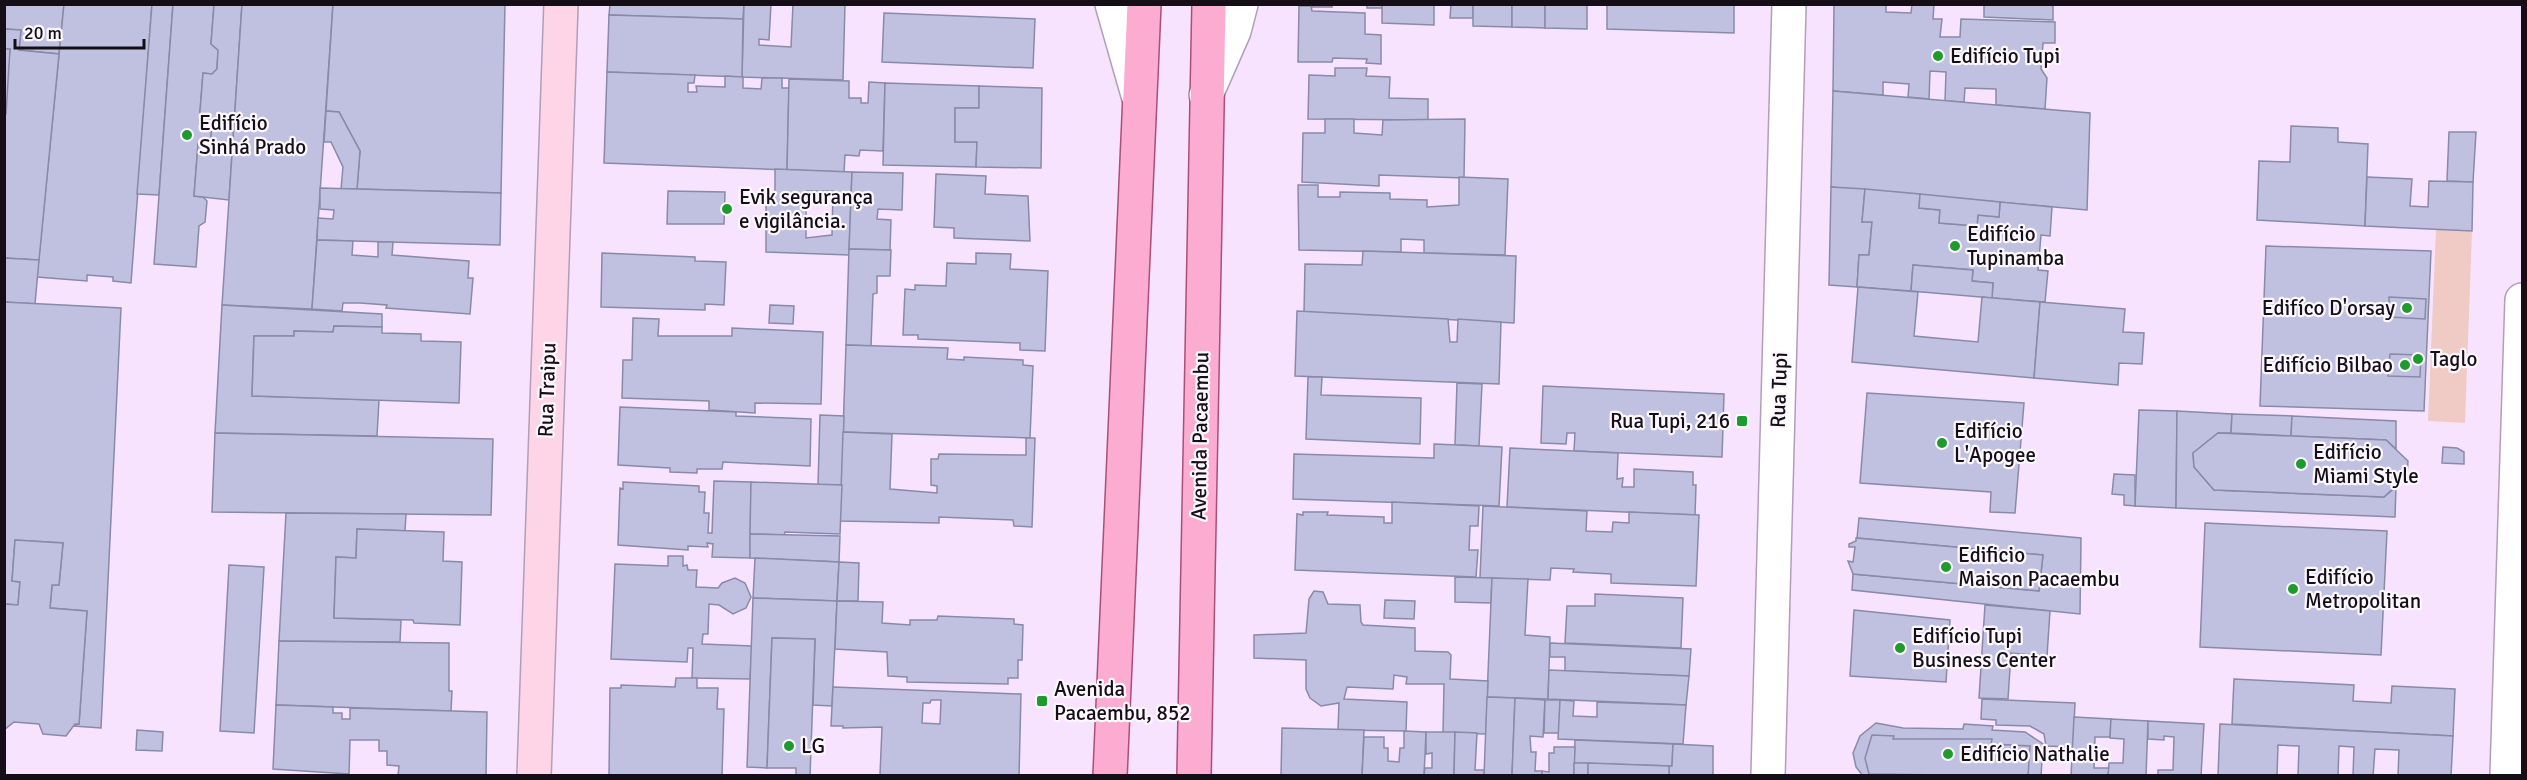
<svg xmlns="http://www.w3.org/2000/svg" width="2527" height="780" font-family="Signika,sans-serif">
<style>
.green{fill:#f0cbc5}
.building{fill:#c0c1e0;stroke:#898aa8;stroke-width:1.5;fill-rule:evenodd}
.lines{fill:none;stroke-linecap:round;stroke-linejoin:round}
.street-casing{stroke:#b29eb8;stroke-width:36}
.secondary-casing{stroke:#b29eb8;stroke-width:36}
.primary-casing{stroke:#a9507a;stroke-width:36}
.street{stroke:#fff;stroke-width:33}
.secondary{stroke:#fdd5e7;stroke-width:33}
.primary{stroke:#fbacd0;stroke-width:33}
.poi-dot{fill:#1f9a2c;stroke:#fbf7fd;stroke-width:2}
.labels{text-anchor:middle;stroke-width:4.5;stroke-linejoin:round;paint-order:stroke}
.poi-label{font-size:21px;fill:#150e17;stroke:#fbf7fd;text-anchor:start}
.street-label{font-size:21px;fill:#150e17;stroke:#fbf7fd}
</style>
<rect width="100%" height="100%" fill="#f8e3ff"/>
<!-- green -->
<polygon class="green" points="2436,229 2472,231 2465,423 2428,421"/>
<!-- building -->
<g class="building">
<polygon points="4,4 64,4 59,54 19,50 21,30 4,29"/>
<polygon points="64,4 152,4 131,283 113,281 113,277 87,275 87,281 37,277"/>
<polygon points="152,4 173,4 159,195 137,194"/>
<polygon points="173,4 214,5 211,44 218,50 217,69 212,74 203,73 199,124 212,126 210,145 198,144 194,196 203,197 207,201 205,222 199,226 196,267 154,264"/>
<polygon points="204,4 242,4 229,200 194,196 198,144 210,145 212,126 199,124 203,73 212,74 217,69 218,50 211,44 214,5"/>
<polygon points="242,4 333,4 312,309 222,305"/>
<polygon points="333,4 505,4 501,193 357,189 360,151 339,112 326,111"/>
<polygon points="610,4 744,4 743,19 609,15"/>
<polygon points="744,4 771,4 769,40 759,39 759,45 791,47 793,4 845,4 843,80 742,77"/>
<rect x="1312" y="4" width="20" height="3"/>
<rect x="1367" y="4" width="15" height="4"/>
<polygon points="1382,4 1434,4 1434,25 1382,23"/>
<polygon points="1451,4 1473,4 1473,18 1450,18"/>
<polygon points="1473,4 1512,4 1512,27 1473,26"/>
<polygon points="1512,4 1545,4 1545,28 1512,27"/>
<polygon points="1545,4 1587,4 1587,29 1545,28"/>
<polygon points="1734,4 1734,33 1607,29 1607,4"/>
<polygon points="1834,4 1886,4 1886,12 1911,13 1912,4 1934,4 1933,19 1942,19 1940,37 1960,37 1961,19 2055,22 2055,43 2043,43 2041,69 2047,78 2045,109 1996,105 1996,89 1965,88 1964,102 1945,101 1946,72 1930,71 1929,99 1908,97 1909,84 1883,82 1883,95 1833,91"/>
<polygon points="1984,4 2048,4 2053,6 2053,20 1984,17"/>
<polygon points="1299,6 1311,6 1312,11 1365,13 1365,34 1381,35 1381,64 1366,63 1367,59 1333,58 1332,62 1298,62"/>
<polygon points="884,13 1035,19 1033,68 882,62"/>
<polygon points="609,15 743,19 742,77 607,72"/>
<polygon points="4,29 21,30 19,50 59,54 39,260 4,258 4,114 10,49 4,49"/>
<polygon points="4,49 10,49 6,114 4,114"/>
<polygon points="1335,68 1367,68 1366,76 1390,77 1389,98 1428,99 1428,120 1308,119 1309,75 1335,76"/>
<polygon points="607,72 695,75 694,83 688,83 688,92 697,92 696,86 725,87 725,76 743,77 743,88 761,89 762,78 782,78 782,88 789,88 787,170 604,163"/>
<polygon points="789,79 849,81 849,98 861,98 861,103 868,103 869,82 885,83 883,151 860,150 859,156 845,155 844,172 787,170"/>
<polygon points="885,83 979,86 979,108 955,108 955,142 977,142 976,167 883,165"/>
<polygon points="979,86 1042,88 1041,168 976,167 977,142 955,142 955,108 979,108"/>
<polygon points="1833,91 2090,113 2087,210 1831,187"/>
<polygon points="326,111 339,112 360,151 357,189 341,189 343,167 331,142 324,142"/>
<polygon points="1325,119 1354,119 1354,133 1382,135 1383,120 1465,119 1464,178 1379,175 1379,186 1302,182 1303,133 1325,133"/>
<polygon points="2291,126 2338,128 2338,142 2368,144 2365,226 2257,220 2259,161 2290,162"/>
<polygon points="2449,132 2476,132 2473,182 2447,181"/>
<path d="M775 169 852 172 849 255 766 252V197H775ZM806 191H833L832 235 806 238Z"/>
<polygon points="852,172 903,173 902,210 878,209 877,219 891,220 890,250 849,249"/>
<polygon points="936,174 986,176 985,194 1028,196 1030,241 954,238 954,228 934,227"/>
<polygon points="1459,177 1508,179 1505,255 1424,253 1424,240 1401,239 1401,252 1299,250 1298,185 1318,185 1318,197 1340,197 1340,192 1390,193 1390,199 1427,200 1427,207 1459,205"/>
<polygon points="2367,177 2412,179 2410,206 2428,207 2429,181 2473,182 2472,231 2365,226"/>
<polygon points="1831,187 1865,189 1862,222 1872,222 1869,255 1859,255 1857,287 1829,285"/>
<polygon points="320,188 501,193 500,245 317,240 318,218 333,219 334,210 320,209"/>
<polygon points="1865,189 1920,194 1919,208 1940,210 1939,223 1977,226 1978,215 1999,217 2000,202 2052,207 2050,236 2041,235 2038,270 2048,271 2045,302 1992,298 1993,283 1972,281 1973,270 1913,265 1911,291 1857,287 1859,255 1869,255 1872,222 1862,222"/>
<polygon points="668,191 725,192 724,224 667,224"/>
<polygon points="1920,194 2000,202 1999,217 1978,215 1977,226 1939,223 1940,210 1919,208"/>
<polygon points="317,240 353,241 352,255 378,257 378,242 393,242 392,255 469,261 468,278 473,278 470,314 386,308 387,305 360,303 343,303 342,311 312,309"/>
<polygon points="2266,246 2431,251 2424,411 2260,406"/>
<polygon points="849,249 891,250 890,276 877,276 877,293 873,294 871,346 846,345"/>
<polygon points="1363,251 1516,256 1514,323 1304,312 1305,264 1362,265"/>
<polygon points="602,253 695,257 695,261 726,262 724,305 705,304 705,310 601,307"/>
<polygon points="976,253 1011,254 1010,269 1048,271 1045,351 1020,350 1020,343 918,339 918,335 903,335 905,289 915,290 915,285 946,286 947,263 976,264"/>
<polygon points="4,258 39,260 35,304 4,302"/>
<polygon points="1913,265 1973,270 1972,281 1993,283 1992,298 1911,291"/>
<polygon points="1858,287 1918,292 1914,336 1978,342 1982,297 2040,302 2034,378 1852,362"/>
<polygon points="2389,297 2426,299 2425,319 2389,317"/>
<polygon points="4,302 121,308 101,728 73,726 79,724 87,611 50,608 52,585 59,585 63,543 15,540 12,581 20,582 18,605 4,604"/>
<polygon points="2040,302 2125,309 2123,332 2144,333 2142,364 2119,363 2118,385 2034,378"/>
<polygon points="222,305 382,314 382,327 334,326 333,332 294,331 294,336 254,336 252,396 379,400 377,436 215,433"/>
<polygon points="770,305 794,306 793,324 769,323"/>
<polygon points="1297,311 1448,319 1450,342 1457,342 1458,319 1501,322 1499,384 1295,376"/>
<polygon points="633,318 659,319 658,336 732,336 732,328 823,332 821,404 755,403 755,413 709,410 709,401 622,398 623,360 632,360"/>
<polygon points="334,326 382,327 382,333 421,334 421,341 461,342 459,403 252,396 254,336 294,336 294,331 333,332"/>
<polygon points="846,345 948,348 947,359 964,360 964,357 1023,360 1023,365 1033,366 1030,438 843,432"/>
<polygon points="2390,354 2421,355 2420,377 2388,376"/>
<polygon points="1308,377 1322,377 1321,395 1421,398 1420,444 1306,439"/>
<polygon points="1457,383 1482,384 1479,446 1455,445"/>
<polygon points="1543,386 1724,394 1722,457 1574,451 1575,433 1567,433 1566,444 1541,443"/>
<polygon points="1867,393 2024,403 2015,513 1990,512 1991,492 1860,483"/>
<polygon points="620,407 736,412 736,416 811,419 810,466 723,462 722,469 697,469 697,473 670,472 670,468 618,465"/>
<polygon points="2139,410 2177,411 2176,508 2135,506"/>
<polygon points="2177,411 2232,414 2231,433 2218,433 2193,453 2194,467 2214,490 2384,497 2396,487 2395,517 2176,508"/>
<polygon points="2232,414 2292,416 2291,436 2231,433"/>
<polygon points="820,415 844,416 842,485 818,485"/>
<polygon points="2292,416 2396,421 2396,449 2386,440 2291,436"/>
<polygon points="843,432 892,434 890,489 937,493 937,486 931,485 931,459 938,459 939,454 1026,455 1026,438 1035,438 1032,527 1014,526 1013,520 939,517 939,523 840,521"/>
<polygon points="215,433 493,439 491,515 212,512"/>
<polygon points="2218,433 2386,440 2408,461 2407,475 2384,497 2214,490 2194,467 2193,453"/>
<polygon points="1434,444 1502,447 1499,506 1293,499 1294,454 1434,458"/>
<polygon points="2443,447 2457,448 2464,452 2464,464 2442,463"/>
<polygon points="1510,448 1618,453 1617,479 1623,478 1622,487 1634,487 1634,469 1693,472 1693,485 1696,485 1695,515 1507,507"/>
<polygon points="2114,474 2135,475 2135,506 2124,505 2124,495 2112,494"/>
<polygon points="714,481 751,482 750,558 712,557 713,544 707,543 708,547 688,546 688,550 618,545 620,488 623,489 623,482 699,486 699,492 705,492 704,513 709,513 708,533 712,533"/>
<polygon points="751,482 842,485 840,534 785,532 784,535 750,534"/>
<polygon points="1392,502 1479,506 1478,526 1470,526 1469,550 1478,550 1476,577 1295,570 1297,514 1303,515 1303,512 1328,512 1327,515 1384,517 1384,523 1392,523"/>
<polygon points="1483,506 1587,511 1586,531 1612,532 1613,522 1629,523 1629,512 1699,515 1696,586 1611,583 1611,574 1573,572 1574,569 1551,568 1550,580 1480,578"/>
<polygon points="286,513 406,514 405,531 357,529 356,558 336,557 334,618 401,620 400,642 279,641"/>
<polygon points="1859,518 2081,538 2080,614 1852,590 1853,574 2039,591 2043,555 1857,538"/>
<polygon points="2205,523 2387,531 2381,655 2200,647"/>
<polygon points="357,529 444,532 443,561 462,562 460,625 414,623 413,620 334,618 336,557 356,558"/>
<polygon points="750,534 840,536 839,562 750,558"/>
<polygon points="1856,538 2043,555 2039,591 1853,574 1848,561 1853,562 1855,547 1849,547 1849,544 1856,541"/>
<polygon points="15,540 63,543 59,585 52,585 50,608 87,611 79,724 75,724 66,736 43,734 39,724 14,722 4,730 4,604 18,605 20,582 12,581"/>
<polygon points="668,556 683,556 683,566 687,565 688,570 697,570 696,587 718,588 722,583 735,578 745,583 751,597 746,608 733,614 719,605 709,604 708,634 703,634 702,644 752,646 750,679 692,678 693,648 688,648 687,662 611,659 615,564 668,566"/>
<polygon points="755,558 839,562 837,601 753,598"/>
<polygon points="839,562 859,563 858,601 837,601"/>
<polygon points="229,565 264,567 254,733 220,731"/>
<polygon points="1455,577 1492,578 1491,603 1455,602"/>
<polygon points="1492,578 1528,579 1525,635 1550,637 1548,699 1487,697"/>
<polygon points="1314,591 1323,592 1328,604 1360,605 1361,622 1363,625 1415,628 1415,651 1448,652 1451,655 1450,679 1488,681 1486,734 1443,733 1444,684 1406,684 1407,677 1394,675 1393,689 1347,687 1344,699 1407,702 1406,731 1338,730 1339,703 1321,706 1310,698 1306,689 1306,660 1254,658 1254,635 1306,633 1309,599"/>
<polygon points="1595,594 1683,598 1681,648 1565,643 1567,606 1595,606"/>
<polygon points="753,598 837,601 832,706 813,705 815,639 772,638 767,768 747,767"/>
<polygon points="1385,600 1415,601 1414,619 1384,618"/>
<polygon points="837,601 883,602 882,623 910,625 910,620 937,620 938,616 1014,619 1014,624 1023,625 1022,660 1018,660 1018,678 1008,678 1008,684 907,682 907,677 888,676 887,652 835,649"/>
<polygon points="1985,605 2050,611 2047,656 2011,653 2008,699 1979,698"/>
<polygon points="1854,610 1950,620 1946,682 1850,676"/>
<polygon points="772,638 815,639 810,776 796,776 796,768 767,768"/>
<polygon points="279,641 449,643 449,691 452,691 451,711 276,705"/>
<polygon points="1550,643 1691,649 1689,676 1565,671 1565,657 1550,657"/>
<polygon points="1549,670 1689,676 1686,705 1548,699"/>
<polygon points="676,678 697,678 697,688 718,688 717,709 724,709 722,776 609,776 610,688 621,688 621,685 675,687"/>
<polygon points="2234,679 2354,685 2353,701 2391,703 2392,686 2455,689 2453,736 2232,724"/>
<path d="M833 687 1021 694 1019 776 880 775 882 727 843 728V726H831ZM931 700H941L940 724 922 723 923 703H930Z"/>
<polygon points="1487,697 1515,698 1512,776 1484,776"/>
<polygon points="1515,698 1545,700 1543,737 1530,736 1531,752 1536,752 1535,771 1542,771 1542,776 1512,776"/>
<polygon points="1982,699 2075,703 2073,747 2046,746 2044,734 2030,726 1996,725 1996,720 1981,719"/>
<polygon points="1545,700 1560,700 1559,733 1544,733"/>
<polygon points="1560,700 1574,701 1573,716 1597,717 1597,702 1686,705 1683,744 1558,739"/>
<polygon points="276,705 333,707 333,713 342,713 342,719 350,719 350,708 487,712 486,776 398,776 399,766 387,765 387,751 379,751 379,740 350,740 349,774 273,769"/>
<polygon points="2074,717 2111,719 2110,737 2095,737 2094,768 2109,768 2108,776 2071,776"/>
<polygon points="2111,719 2148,721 2146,776 2108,776 2109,763 2123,763 2124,739 2110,738"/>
<polygon points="2148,721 2204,724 2201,776 2158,776 2158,770 2173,770 2174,737 2164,736 2164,740 2148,739"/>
<polygon points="1876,723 1903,728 1963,729 1964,724 1993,726 1992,730 2025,732 2043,744 2041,776 1863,776 1856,767 1853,753 1860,736"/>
<polygon points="2220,724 2453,736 2451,776 2398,776 2399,750 2375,749 2373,776 2353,776 2354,747 2339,746 2338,776 2298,776 2299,746 2278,745 2277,776 2218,776"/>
<polygon points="1282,728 1364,730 1362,776 1281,776"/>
<polygon points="137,730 163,732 162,751 136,750"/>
<polygon points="1404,731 1426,732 1424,776 1362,776 1364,737 1384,737 1384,748 1388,748 1388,761 1399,762 1400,748 1404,748"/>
<polygon points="1426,732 1455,732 1454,776 1424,776 1425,768 1432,768 1432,753 1426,754"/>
<polygon points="1455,732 1477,733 1475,770 1484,770 1484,776 1454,776"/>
<polygon points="1872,735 1894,736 1893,739 1992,739 1991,744 2030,746 2028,776 1869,774 1865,758"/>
<polygon points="1575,740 1673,744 1672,766 1574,763"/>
<polygon points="1673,744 1713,746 1713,776 1669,776 1669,766 1672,766"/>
<polygon points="1554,747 1575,747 1574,776 1542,776 1542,771 1549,772 1549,753 1554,753"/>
<rect x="1574" y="763" width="14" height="13"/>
<polygon points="1588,763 1669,766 1669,776 1588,776"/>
</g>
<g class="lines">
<defs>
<g id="street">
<polyline points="1112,4 1138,95"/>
<polyline points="1206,95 1234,31 1241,4"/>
<polyline points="1768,776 1789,4"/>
<polyline points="2507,776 2522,300"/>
</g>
<polyline id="secondary" points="534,776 561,4"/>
<g id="primary">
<polyline points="1110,776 1144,4"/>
<polyline points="1194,776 1209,4"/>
</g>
</defs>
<!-- street casing -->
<use href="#street" class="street-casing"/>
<!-- secondary casing -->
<use href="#secondary" class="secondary-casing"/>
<!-- primary casing -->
<use href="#primary" class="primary-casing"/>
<!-- street -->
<use href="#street" class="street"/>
<!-- secondary -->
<use href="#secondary" class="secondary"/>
<!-- primary -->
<use href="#primary" class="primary"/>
</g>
<!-- markers -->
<g class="poi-dot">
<circle cx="1938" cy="56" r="6"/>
<circle cx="187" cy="135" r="6"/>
<circle cx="727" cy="209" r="6"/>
<circle cx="1955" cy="246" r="6"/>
<circle cx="2407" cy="308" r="6"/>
<circle cx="2418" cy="359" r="6"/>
<circle cx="2405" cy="365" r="6"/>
<rect x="1736" y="415" width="12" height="12" rx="3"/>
<circle cx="1942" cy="443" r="6"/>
<circle cx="2301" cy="464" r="6"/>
<circle cx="1946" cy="567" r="6"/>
<circle cx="2293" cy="589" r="6"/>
<circle cx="1900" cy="648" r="6"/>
<rect x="1036" y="695" width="12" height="12" rx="3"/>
<circle cx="789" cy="746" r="6"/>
<circle cx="1948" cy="754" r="6"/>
</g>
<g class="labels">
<!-- poi labels -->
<g class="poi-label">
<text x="1950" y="63">Edifício Tupi</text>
<text x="199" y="130">Edifício<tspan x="199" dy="24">Sinhá Prado</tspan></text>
<text x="739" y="204">Evik segurança<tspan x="739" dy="24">e vigilância.</tspan></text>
<text x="1967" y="241">Edifício<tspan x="1967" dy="24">Tupinamba</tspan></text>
<text x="2395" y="315" text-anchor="end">Edifíco D'orsay</text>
<text x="2430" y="366">Taglo</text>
<text x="2393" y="372" text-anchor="end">Edifício Bilbao</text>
<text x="1730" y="428" text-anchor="end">Rua Tupi, 216</text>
<text x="1954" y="438">Edifício<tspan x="1954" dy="24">L'Apogee</tspan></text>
<text x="2313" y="459">Edifício<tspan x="2313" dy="24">Miami Style</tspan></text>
<text x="1958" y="562">Edificio<tspan x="1958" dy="24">Maison Pacaembu</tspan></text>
<text x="2305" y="584">Edifício<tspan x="2305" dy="24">Metropolitan</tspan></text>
<text x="1912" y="643">Edifício Tupi<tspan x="1912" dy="24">Business Center</tspan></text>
<text x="1054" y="696">Avenida<tspan x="1054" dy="24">Pacaembu, 852</tspan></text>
<text x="801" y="753">LG</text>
<text x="1960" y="761">Edifício Nathalie</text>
</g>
<!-- street labels -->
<g class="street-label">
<text transform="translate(547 390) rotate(-88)" y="7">Rua Traipu</text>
<text transform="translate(1779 390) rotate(-88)" y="7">Rua Tupi</text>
<text transform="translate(1200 436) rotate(-89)" y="7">Avenida Pacaembu</text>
</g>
</g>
<!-- border -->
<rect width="2527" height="780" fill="none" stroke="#150e17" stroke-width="12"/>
<!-- scale -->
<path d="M15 39v9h129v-9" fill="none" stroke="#150e17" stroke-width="3"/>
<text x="24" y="39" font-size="18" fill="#150e17" stroke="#fbf7fd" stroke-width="4.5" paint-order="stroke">20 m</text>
</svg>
